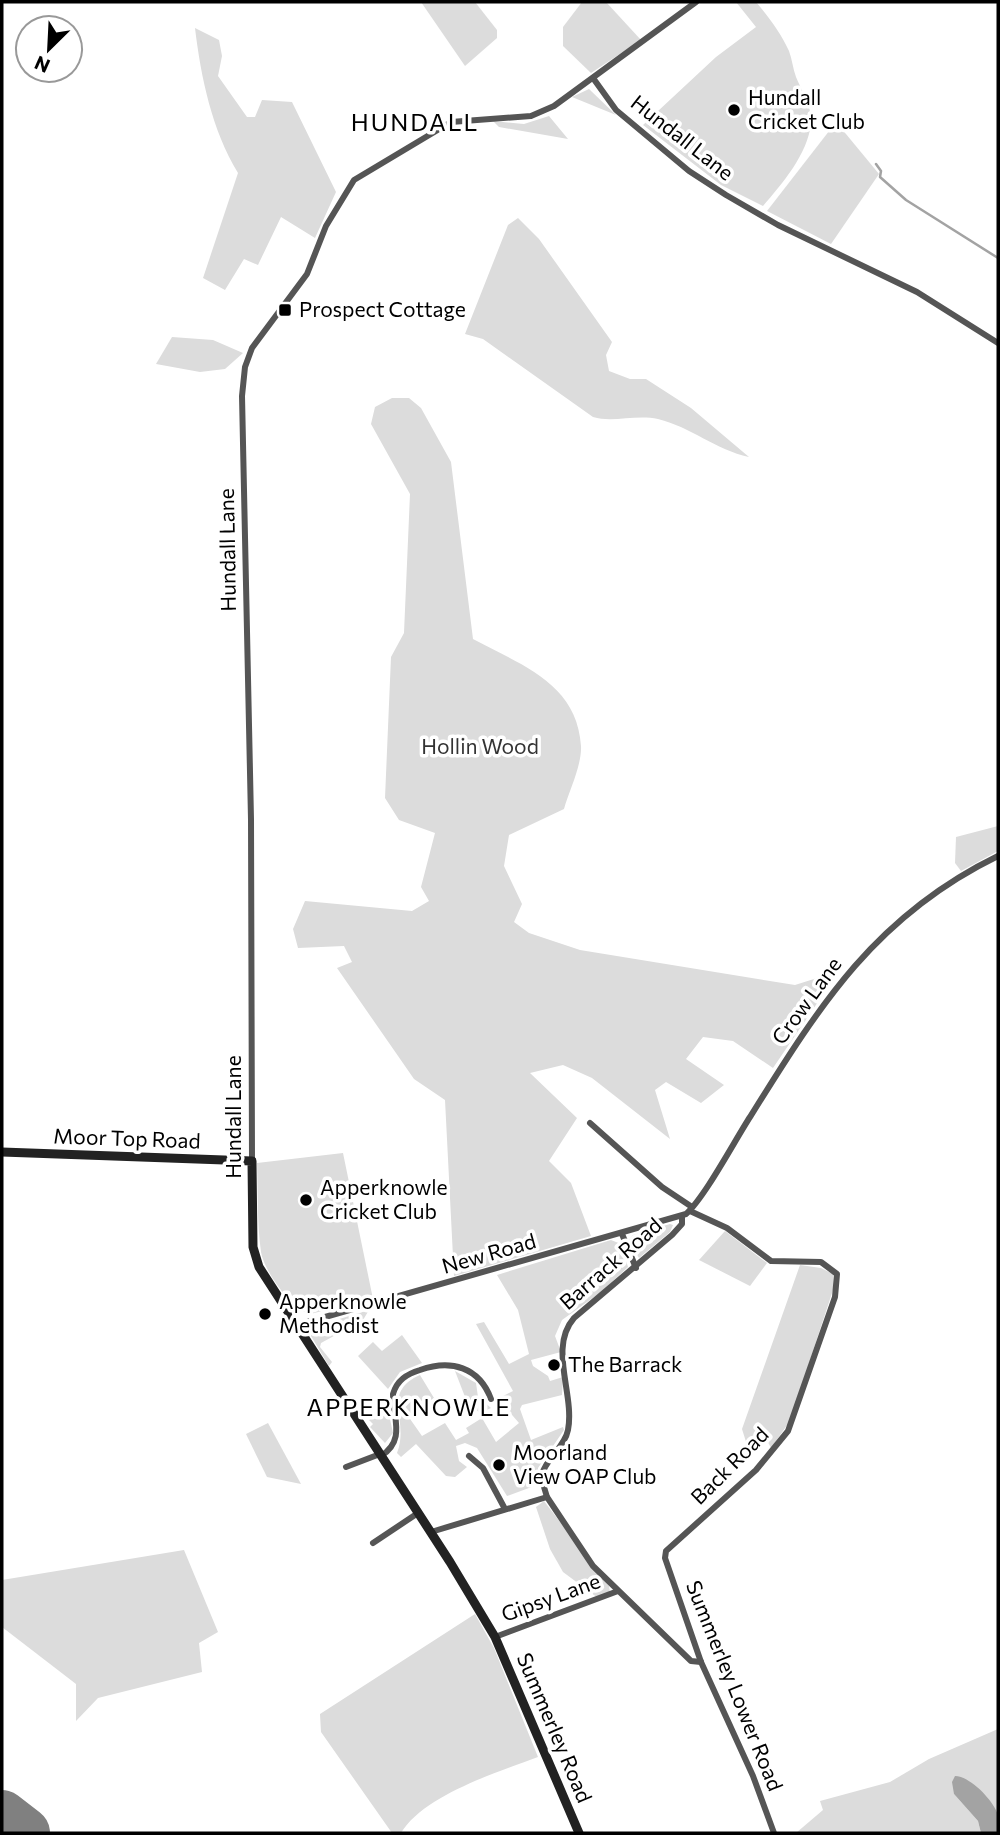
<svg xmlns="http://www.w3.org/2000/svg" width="1000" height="1835" font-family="Commissioner,sans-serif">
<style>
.green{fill:#dcdcdc}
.water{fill:#a3a3a3}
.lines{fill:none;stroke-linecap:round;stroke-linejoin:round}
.stream{stroke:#a3a3a3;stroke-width:2.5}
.runway{stroke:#808080;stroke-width:52}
.street{stroke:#555;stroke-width:6}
.secondary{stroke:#222;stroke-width:9}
.poi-dot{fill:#000;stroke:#fff;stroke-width:2.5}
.labels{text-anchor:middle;stroke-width:7;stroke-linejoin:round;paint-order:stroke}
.poi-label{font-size:21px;fill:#000;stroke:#fff;text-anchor:start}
.street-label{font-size:21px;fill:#000;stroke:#fff}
.park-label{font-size:21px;fill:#333;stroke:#fff}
.quarter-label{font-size:24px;letter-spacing:2px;fill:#000;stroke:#fff}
</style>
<rect width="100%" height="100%" fill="#fff"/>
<!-- green -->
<g class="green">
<polygon points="421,2 475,2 497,30 497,38 465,66"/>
<polygon points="582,2 606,2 641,40 591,73 563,46 563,27"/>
<path d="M736 2H756C768 16 781 33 789 51 792 59 793 69 796 77 802 92 812 106 811 123 808 154 782 184 763 206L721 185 643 125 716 57 756 27Z"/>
<path d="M195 28 219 40 222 56 218 76 247 117H255L262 100 292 102 336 192 315 238 281 217 258 265 244 259 225 290 203 278 238 173C212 130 201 78 195 28Z"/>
<polygon points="589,89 616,115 572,97"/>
<polygon points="549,116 568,139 499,127 493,121 524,124"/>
<polygon points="833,126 841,128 879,174 831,244 767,211"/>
<path d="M518 218 539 239 612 342 606 355 609 371 630 379H646L691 408 749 457C716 450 691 427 658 419 636 414 613 423 593 417L483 339 465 334 508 225Z"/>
<polygon points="172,337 213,340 243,353 225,369 200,372 156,364"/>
<path d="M392 398H409L421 408 451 462 473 639C521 665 577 683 581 746 582 765 569 791 564 809L509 835 504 866 522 904 514 922 529 933 580 950 795 985 839 971 773 1068 733 1041 703 1037 686 1059 724 1085 701 1103 666 1082 655 1090 670 1139 592 1078 563 1065 530 1073 577 1118 549 1161 571 1183 591 1236 454 1276 445 1100 414 1079 337 968 352 962 344 946 298 948 293 929 305 901 412 911 429 901 421 887 435 833 399 820 385 798 391 657 404 633 410 494 371 424 375 407Z"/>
<polygon points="998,826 998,851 961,871 955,863 956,837"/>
<path d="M343 1153 373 1299 310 1314C292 1310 264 1271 261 1252 257 1223 258 1192 257 1163Z"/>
<polygon points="670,1224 673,1225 670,1232 639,1258 629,1240 633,1235"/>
<polygon points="725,1231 767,1263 750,1286 699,1260"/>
<path d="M611 1240 621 1244 628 1267 601 1292 562 1320 555 1336 561 1352 531 1360 533 1366 548 1376 550 1381 563 1377 562 1395 522 1405 520 1409 531 1440 563 1427 564 1430 538 1468 537 1485 507 1496 477 1448 465 1443 456 1446 459 1461 467 1467 455 1477 446 1476 416 1444 401 1457 397 1453C410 1420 380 1393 420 1375L434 1398 408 1416 422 1436 445 1423 456 1440 469 1433 466 1428 482 1418 496 1442 519 1423 500 1401 499 1398 513 1391 476 1324 484 1322 509 1364 529 1354 518 1310 497 1275Z"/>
<polygon points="800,1265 821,1268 833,1274 833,1290 790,1421 771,1448 761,1429 747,1445 742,1429"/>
<polygon points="369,1310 363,1320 321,1343 320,1347 332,1362 329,1366 311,1336 313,1327"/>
<polygon points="402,1335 422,1363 400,1372 388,1389 358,1356 373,1342 382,1351"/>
<polygon points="455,1371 476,1383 478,1397 491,1408 480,1413 467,1402"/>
<polygon points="387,1405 393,1433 385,1443 370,1427 373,1424 369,1420"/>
<polygon points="268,1423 301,1484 267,1477 246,1434"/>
<polygon points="544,1501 609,1586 610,1592 598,1598 563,1572 550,1549 536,1507"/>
<polygon points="184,1550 218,1632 199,1643 202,1672 98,1698 76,1721 76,1684 2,1627 2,1580"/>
<path d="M475 1614 494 1648 538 1757C498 1772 424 1795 401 1833H392L321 1732 320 1714Z"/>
<polygon points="998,1729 998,1815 991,1804 954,1794 978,1821 981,1833 796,1833 823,1810 820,1801 890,1782 929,1759"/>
</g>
<!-- water -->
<path class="water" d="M955 1776C970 1776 994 1801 998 1815 1000 1820 998 1828 998 1833H981L978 1821 954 1794 952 1782Z"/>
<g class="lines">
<!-- stream -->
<polyline class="stream" points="876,164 881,171 880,177 906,200 998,258"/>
<!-- runway -->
<polyline class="runway" points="2,1816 24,1833"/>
<!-- street -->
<g class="street">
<polyline points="593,78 616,110 689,171 726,195 778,225 917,292 998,343"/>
<polyline points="590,1123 662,1187 692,1207"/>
<polyline points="252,1161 251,819 242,396 245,367 252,348 307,274 326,226 354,180 451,122 531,116 554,106 696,2"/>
<polyline points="690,1211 727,1228 771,1261 821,1262 837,1274 835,1297 788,1431 756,1470 666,1551 665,1558 701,1662 753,1776 774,1833"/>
<path d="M682 1217V1224L672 1235 574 1318C548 1348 575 1394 568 1430 565 1447 545 1459 541 1477L547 1497 593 1566 691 1661 701 1662"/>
<polyline points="622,1234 636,1268"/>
<path d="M297 1325 686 1214C705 1197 735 1140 750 1117 820 1005 875 916 998 856"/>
<path d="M381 1456C406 1440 393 1418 393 1394 397 1380 407 1374 420 1370 451 1359 479 1367 491 1399"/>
<polyline points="469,1456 483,1468 505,1509"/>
<polyline points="346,1467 380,1454"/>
<polyline points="431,1532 547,1497"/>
<polyline points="373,1543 418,1513"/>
<polyline points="495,1637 618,1591"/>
</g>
<!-- secondary -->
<polyline class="secondary" points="2,1152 252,1161 253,1247 259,1267 450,1562 495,1637 579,1833"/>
</g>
<!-- markers -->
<g class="poi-dot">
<circle cx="734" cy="110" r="7"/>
<rect x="278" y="303" width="14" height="14" rx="3.5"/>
<circle cx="306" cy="1200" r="7"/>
<circle cx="265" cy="1314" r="7"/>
<circle cx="554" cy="1365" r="7"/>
<circle cx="499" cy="1465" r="7"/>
</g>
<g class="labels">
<!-- poi labels -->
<g class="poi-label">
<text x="748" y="105">Hundall<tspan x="748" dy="24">Cricket Club</tspan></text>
<text x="299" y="317">Prospect Cottage</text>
<text x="320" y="1195">Apperknowle<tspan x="320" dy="24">Cricket Club</tspan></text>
<text x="279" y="1309">Apperknowle<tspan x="279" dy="24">Methodist</tspan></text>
<text x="568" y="1372">The Barrack</text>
<text x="513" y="1460">Moorland<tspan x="513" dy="24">View OAP Club</tspan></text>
</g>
<!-- street labels -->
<g class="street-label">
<text transform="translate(682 138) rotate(38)" y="7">Hundall Lane</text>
<text transform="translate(228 550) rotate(-91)" y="7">Hundall Lane</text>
<text transform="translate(807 1001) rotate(-54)" y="7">Crow Lane</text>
<text transform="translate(234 1117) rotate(-90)" y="7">Hundall Lane</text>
<text transform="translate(127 1139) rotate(2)" y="7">Moor Top Road</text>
<text transform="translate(489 1254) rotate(-16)" y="7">New Road</text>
<text transform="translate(611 1264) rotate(-41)" y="7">Barrack Road</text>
<text transform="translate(730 1466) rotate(-45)" y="7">Back Road</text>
<text transform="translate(551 1598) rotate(-20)" y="7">Gipsy Lane</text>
<text transform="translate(734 1686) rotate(68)" y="7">Summerley Lower Road</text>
<text transform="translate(554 1728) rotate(67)" y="7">Summerley Road</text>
</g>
<!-- park labels -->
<g class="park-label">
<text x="480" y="754">Hollin Wood</text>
</g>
<!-- quarter labels -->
<g class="quarter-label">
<text x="415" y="131">HUNDALL</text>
<text x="409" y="1416">APPERKNOWLE</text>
</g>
</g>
<!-- border -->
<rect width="1000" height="1835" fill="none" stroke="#000000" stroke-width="7"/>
<!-- north arrow -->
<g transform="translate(49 49) rotate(204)"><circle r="33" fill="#ffffff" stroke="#999999" stroke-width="2"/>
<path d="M0-5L12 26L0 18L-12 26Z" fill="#000000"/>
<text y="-10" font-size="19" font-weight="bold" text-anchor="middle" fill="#000000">N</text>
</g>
</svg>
